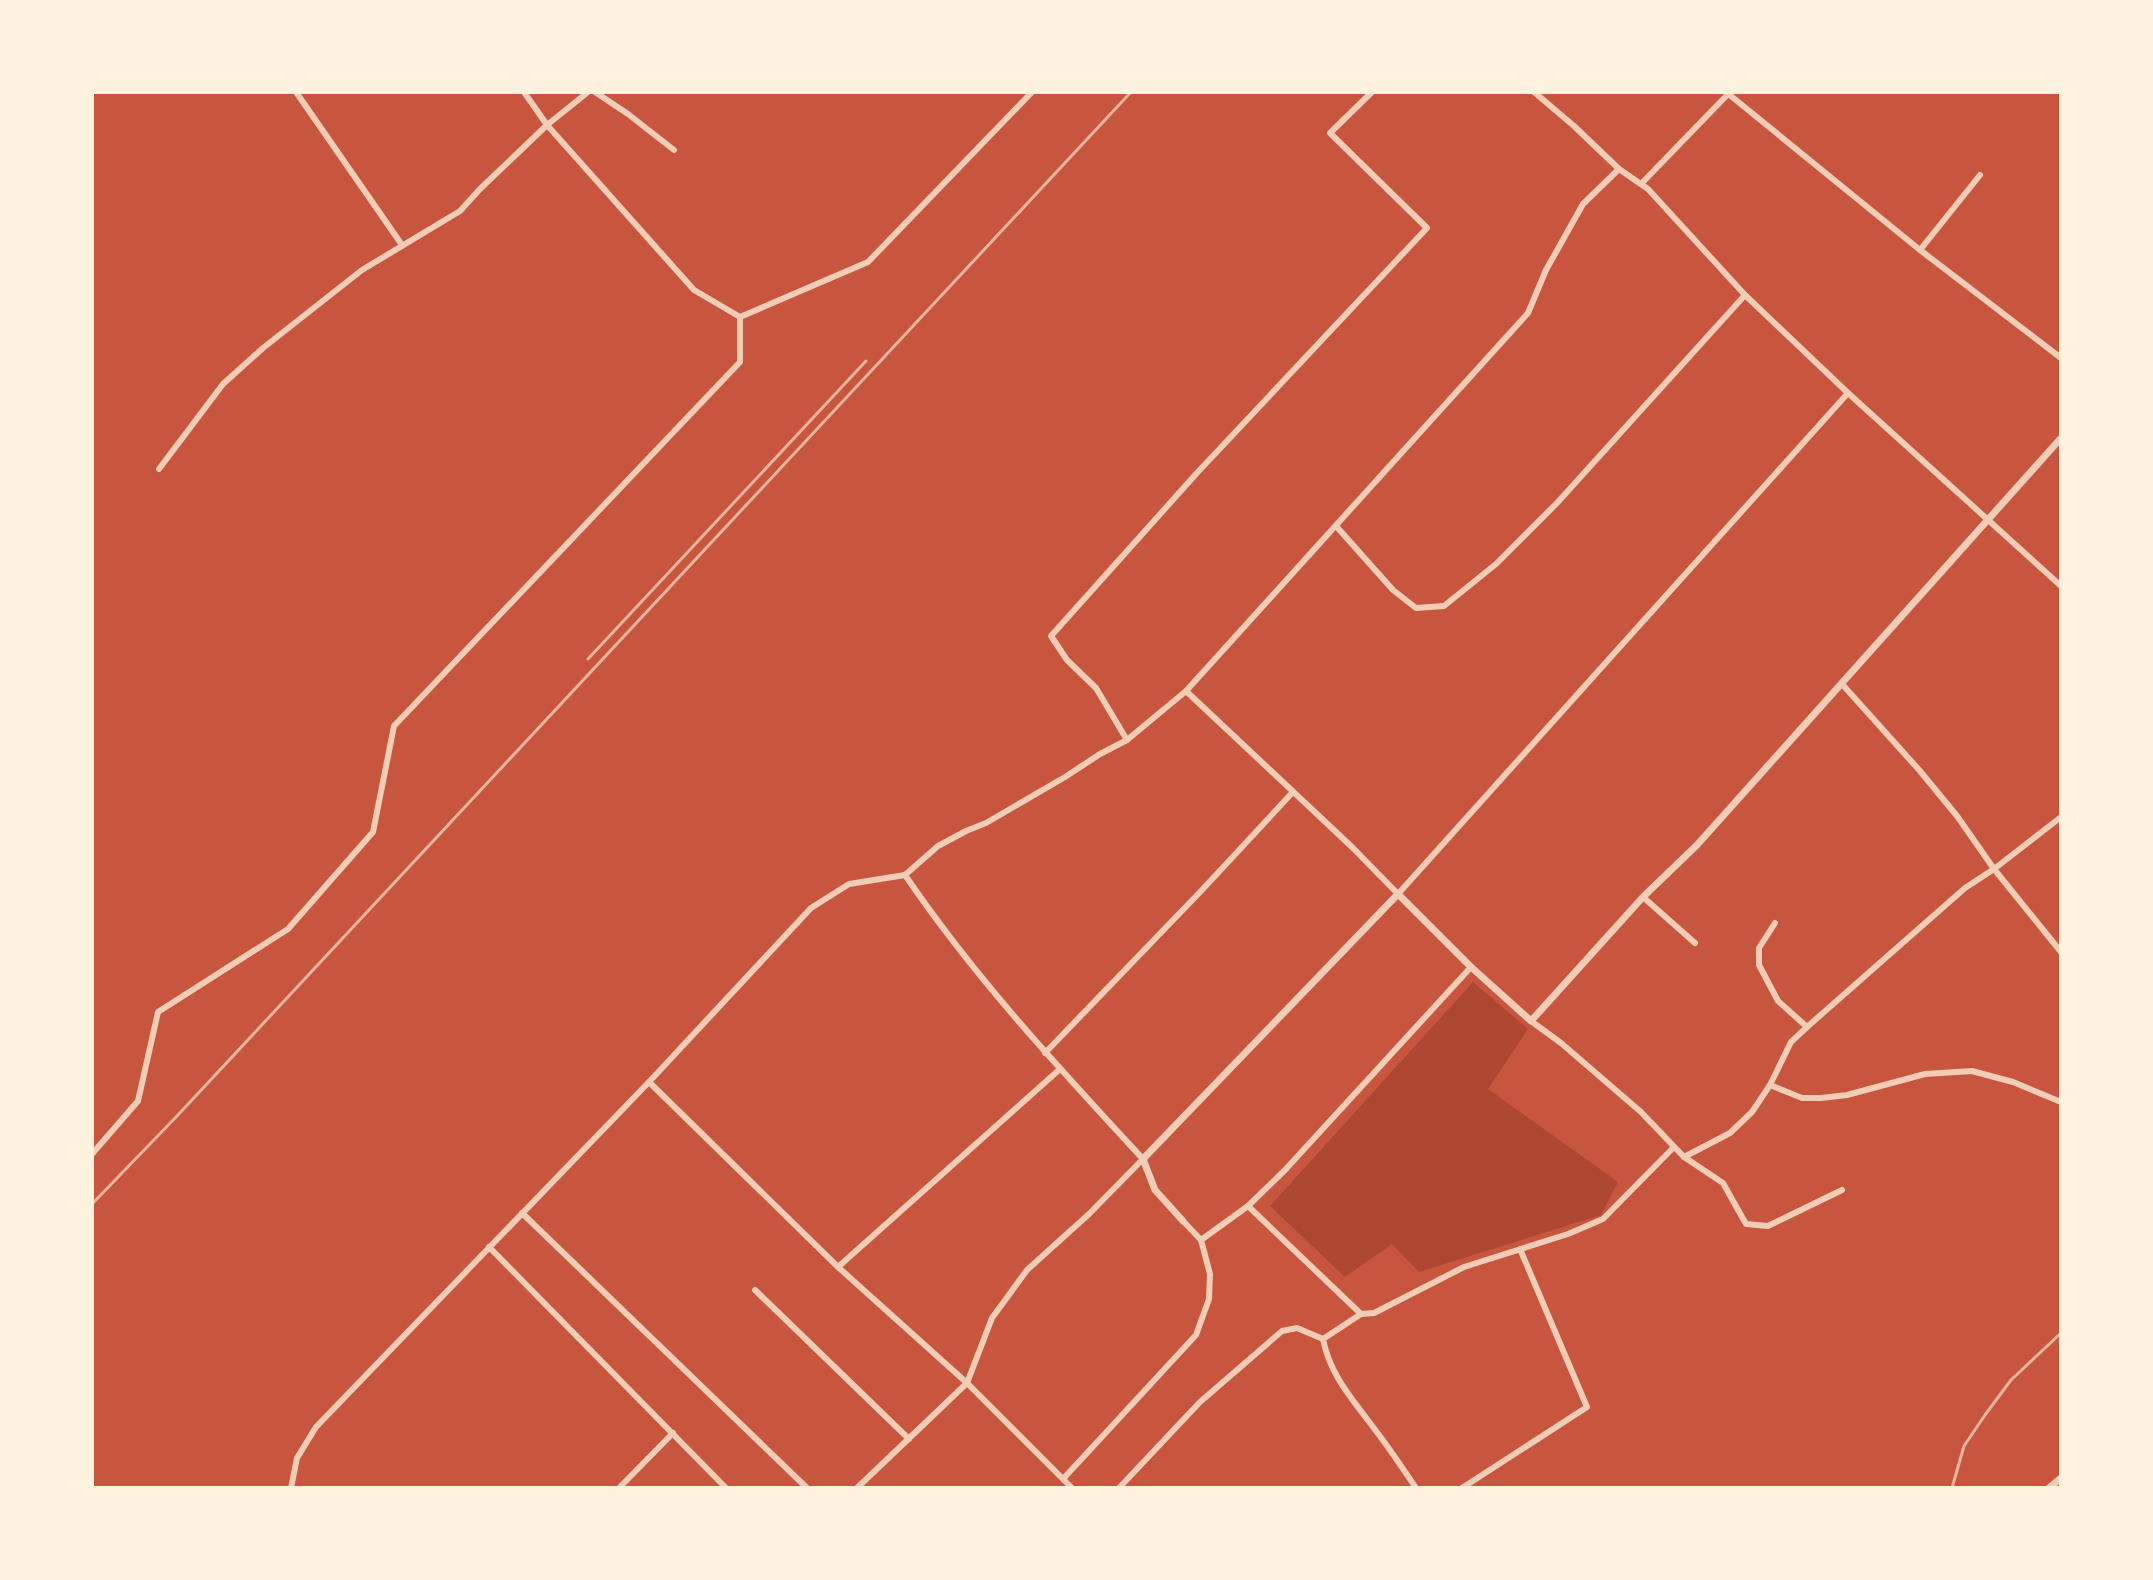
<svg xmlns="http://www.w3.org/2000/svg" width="2153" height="1580" font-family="'Times New Roman',serif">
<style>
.green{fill:#ae4732}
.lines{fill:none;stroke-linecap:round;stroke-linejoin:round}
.minor{stroke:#f1ccb7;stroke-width:6}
.tertiary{stroke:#f1ccb7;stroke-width:7}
.rail{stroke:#e9b49f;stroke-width:3}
</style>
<rect width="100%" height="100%" fill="#c8553d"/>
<!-- green -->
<polygon class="green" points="1473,982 1528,1029 1488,1089 1618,1182 1601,1215 1419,1272 1392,1244 1345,1277 1270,1206"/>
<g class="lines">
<!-- minor -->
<g class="minor">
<polyline points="296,92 402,245"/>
<polyline points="524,92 547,125 694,290 740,317"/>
<polyline points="595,92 628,114 674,150"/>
<polyline points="1534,92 1574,126 1619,169 1648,189 1745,295 1848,393 2061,586"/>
<polyline points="1726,92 1920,250 2061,358"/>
<polyline points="1641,184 1730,92"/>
<polyline points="1920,250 1980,175"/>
<polyline points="740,317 868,262 1032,92"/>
<polyline points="159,469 223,384 263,348 362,270 460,211 480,189 547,125 588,92"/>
<polyline points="1336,526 1393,590 1416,608 1444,606 1496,564 1557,503 1745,295"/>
<polyline points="1842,684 1920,771 1957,816 1994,869 2061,952"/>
<polyline points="1186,691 1352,847 1398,894 1848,393"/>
<polyline points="1127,740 1096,688 1067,660 1051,636 1196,474 1427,228 1330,133 1372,92"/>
<polyline points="1643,897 1695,943"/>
<polyline points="1775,923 1759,948 1759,965 1778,1001 1807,1027"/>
<polyline points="1531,1021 1561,1043 1641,1112 1684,1157 1723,1183 1746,1224 1768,1226 1842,1190"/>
<polyline points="1045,1053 1202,890 1292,793"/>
<polyline points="649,1082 838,1267 967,1383 1072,1488"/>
<polyline points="1770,1085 1802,1098 1821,1098 1847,1095 1925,1074 1972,1071 2013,1082 2061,1102"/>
<polyline points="92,1154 138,1101 158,1012 288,929 373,832 394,726 740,362 740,317"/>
<polyline points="1684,1157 1730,1133 1752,1112 1770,1085 1791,1042 1807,1027 1965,888 1994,869 2061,817"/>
<polyline points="1248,1206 1361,1314"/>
<polyline points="522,1213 807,1488"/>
<polyline points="1201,1240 1248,1206 1285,1170 1471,967"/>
<polyline points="489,1247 726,1488"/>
<polyline points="838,1267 1060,1069"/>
<polyline points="755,1290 909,1439"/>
<polyline points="1361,1314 1374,1313 1464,1267 1568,1234 1603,1219 1674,1147"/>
<path d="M1361 1314 1323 1339C1330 1376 1354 1401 1376 1431 1390 1449 1403 1469 1416 1488"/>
<polyline points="1063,1479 1196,1335 1209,1299 1210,1274 1201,1240 1183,1221"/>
<polyline points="291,1488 297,1458 316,1427 649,1082 811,908 849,884 905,875 938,846 966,831 986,823 1065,777 1100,754 1127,740 1186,691 1528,313 1546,270 1583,204 1619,169"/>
<polyline points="619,1488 673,1433"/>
<path d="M857 1488 967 1383 992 1318 1027 1270 1089 1214 1143 1159C1059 1068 975 978 905 875"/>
<polyline points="1119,1488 1200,1402 1282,1331 1297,1328 1323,1339"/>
<polyline points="1462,1488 1587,1407 1520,1249"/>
</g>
<!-- tertiary -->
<g class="tertiary">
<polyline points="1183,1221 1155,1190 1143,1159 1398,894 1471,967 1531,1021 1643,897 1697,845 2061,438"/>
<polyline points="2049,1488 2061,1478"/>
</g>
<!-- rail -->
<g class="rail">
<polyline points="588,659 866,361"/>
<polyline points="92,1204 177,1116 1131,92"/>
<polyline points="1952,1488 1964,1446 1985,1415 2011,1380 2061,1333"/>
</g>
</g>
<!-- border -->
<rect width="2153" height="1580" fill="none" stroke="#fff3e0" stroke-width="188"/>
</svg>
